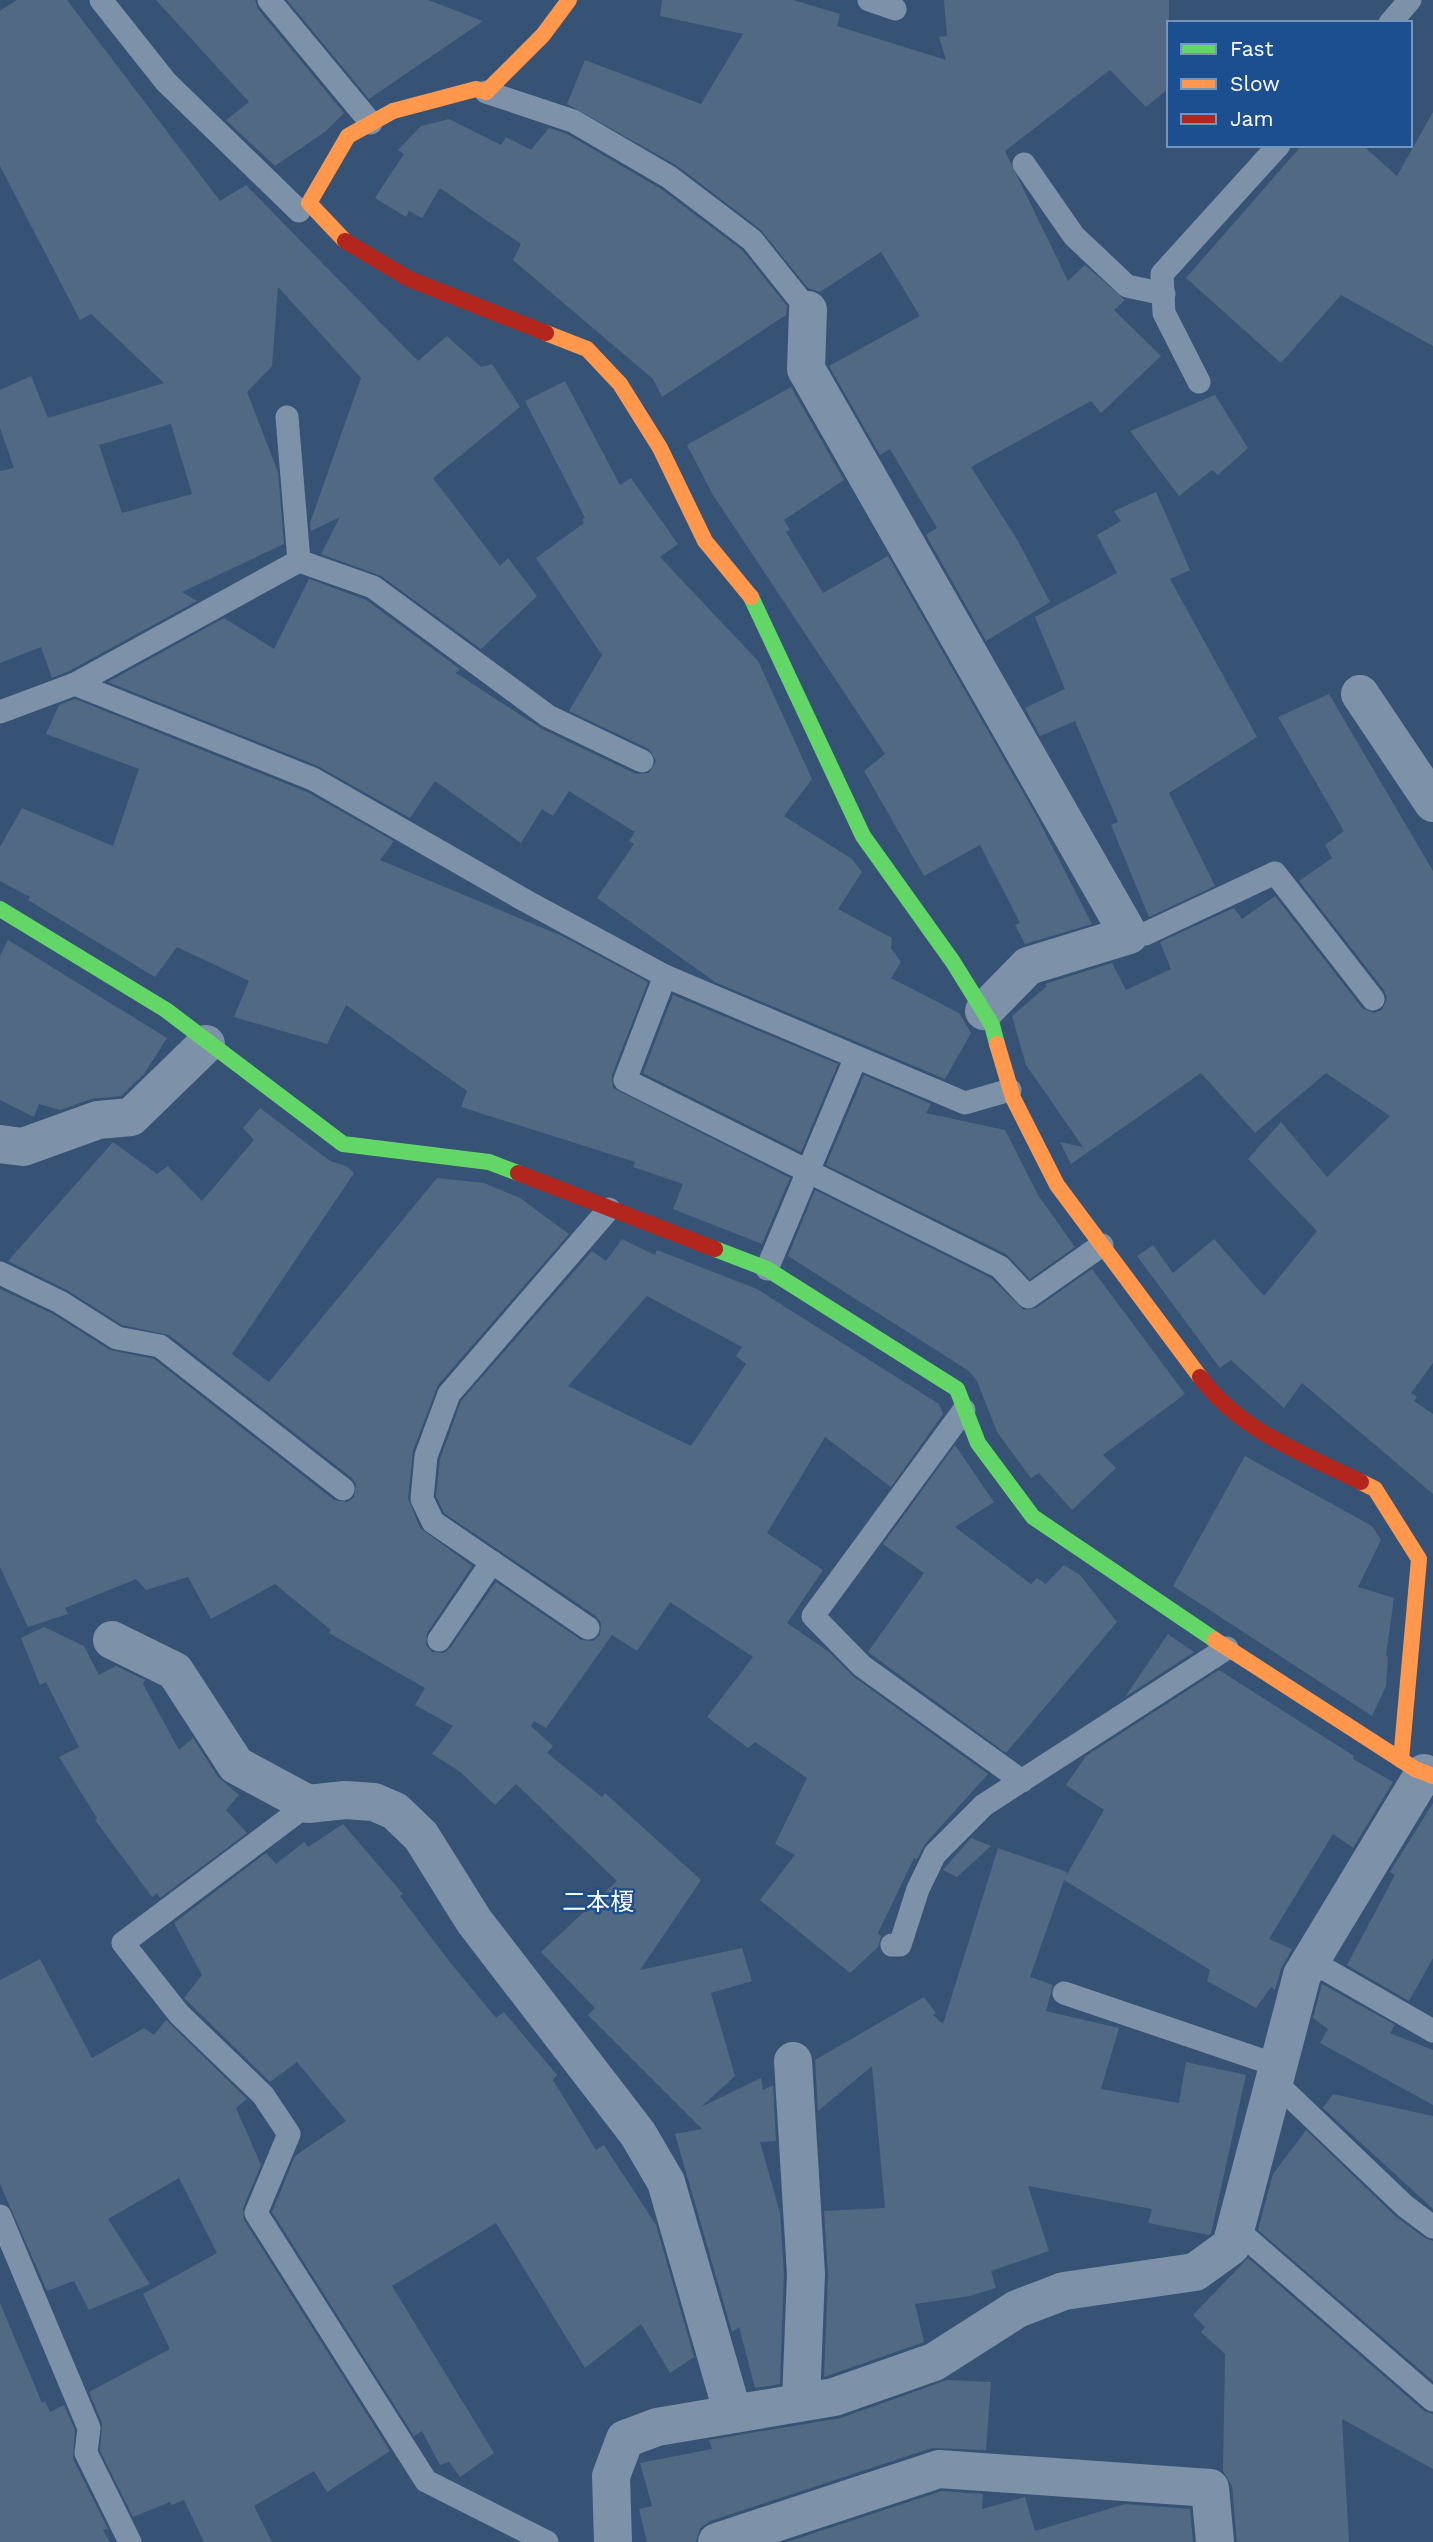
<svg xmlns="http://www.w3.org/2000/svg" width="1433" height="2542" font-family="'Work Sans','Noto Sans JP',sans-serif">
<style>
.building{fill:#526984;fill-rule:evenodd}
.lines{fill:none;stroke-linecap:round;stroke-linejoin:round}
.lane{stroke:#7d92a8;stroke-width:23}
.street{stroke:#7d92a8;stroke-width:38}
.fast{stroke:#63d668;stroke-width:16}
.slow{stroke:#ff974d;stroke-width:16}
.jam{stroke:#b3261e;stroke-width:16}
.labels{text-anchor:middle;stroke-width:5;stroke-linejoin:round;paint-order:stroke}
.neighbourhood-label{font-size:24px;fill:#fff;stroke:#1b4f8f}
</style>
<rect width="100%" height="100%" fill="#365274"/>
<!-- building -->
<g class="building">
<path d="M17 0H67L220 201 246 185 418 361 447 336 481 367 492 364 520 407 433 478 500 566 508 558 537 596 481 649 381 576 321 554 340 517 311 531 310 523 361 378 278 287 272 366 247 392 278 472 284 544 182 592 197 601 69 671 52 678 41 647 0 663V471L14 468 0 428V390L31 376 48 418 164 383 91 314 80 320 0 166V11ZM171 424 192 494 122 513 99 445Z"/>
<polygon points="156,0 255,0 258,9 344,113 326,131 275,166 226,120 249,102"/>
<polygon points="287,0 428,0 483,21 369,99"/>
<polygon points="662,0 793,0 840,14 837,26 946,60 939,37 947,36 944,0 1169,0 1169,88 1146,107 1110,70 1005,151 1068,281 1085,265 1125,300 1114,310 1161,356 1101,413 1091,401 971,467 1018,541 1050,602 986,641 926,535 937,528 890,449 880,455 829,366 920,316 881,252 820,292 808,288 760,229 676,165 567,104 585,60 701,104 743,34 660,16"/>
<polygon points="1433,112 1433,346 1341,295 1281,363 1186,278 1302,145 1362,145 1397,176"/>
<polygon points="449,119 501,145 506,137 531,150 549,128 567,134 661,189 742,250 787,306 786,315 662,397 653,379 513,260 521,244 440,188 422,218 409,211 406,217 375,198 404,154 398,150 421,126"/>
<polygon points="565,381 620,485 631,478 678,544 660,557 758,661 812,779 784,816 852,859 862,872 838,909 892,938 891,948 901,962 891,978 959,1013 971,1033 945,1079 715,982 597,898 634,844 629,841 635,832 569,791 553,816 542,809 521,843 435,781 410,818 318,766 108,682 224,618 274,649 309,579 366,600 460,669 456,673 542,729 636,774 649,773 656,761 649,749 569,711 602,655 536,558 584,523 582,520 585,518 525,401"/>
<polygon points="791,387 844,480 784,520 790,530 786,532 823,593 888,556 1037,817 1092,924 1025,944 1015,925 1020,923 980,845 924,876 864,771 885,754 713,495 687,445"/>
<polygon points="1215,395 1248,448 1218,475 1212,470 1179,496 1130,431"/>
<polygon points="1156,492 1190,570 1170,579 1257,737 1169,793 1215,886 1149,917 1111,825 1118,822 1075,721 1040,736 1025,708 1065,689 1035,617 1117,573 1097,535 1121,521 1114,511"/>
<polygon points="1329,694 1433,871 1433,1363 1411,1393 1417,1397 1414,1401 1433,1414 1433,1494 1302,1383 1284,1408 1231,1360 1220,1368 1137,1256 1153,1245 1173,1273 1214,1239 1264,1296 1317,1231 1248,1159 1281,1122 1327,1177 1390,1116 1326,1073 1255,1133 1201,1073 1071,1164 1060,1142 1083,1147 1026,1065 1012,1016 1047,986 1045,984 1112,963 1126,990 1171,969 1160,942 1234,908 1242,919 1275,896 1362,1008 1374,1013 1382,1010 1387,998 1384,990 1299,881 1332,858 1325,845 1344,831 1278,717"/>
<polygon points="75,699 307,792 394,841 380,860 562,936 648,982 612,1075 613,1088 790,1178 762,1244 673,1209 683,1184 633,1167 635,1162 461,1107 467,1091 346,1005 327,1044 234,1017 249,981 177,947 155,977 28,900 30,897 0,881 0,847 22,808 113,846 139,769 46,734 59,705"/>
<polygon points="8,940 167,1038 144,1074 121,1096 91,1099 60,1110 39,1104 34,1117 0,1100 0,956"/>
<polygon points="673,995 838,1064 801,1152 643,1073"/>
<polygon points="864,1075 931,1104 926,1113 1005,1130 1038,1195 1075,1247 1030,1279 1006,1254 826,1165"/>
<path d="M260 1108 330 1161 346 1166 354 1173 232 1354 269 1382 437 1178 484 1183 520 1198 569 1234 438 1385 413 1451 408 1498 420 1528 472 1566 427 1633 426 1645 432 1652 444 1653 450 1648 496 1582 581 1640 593 1641 600 1635 601 1623 596 1616 444 1513 436 1496 440 1459 461 1401 592 1251 606 1261 622 1239 655 1255 657 1250 757 1289 939 1404 943 1414 891 1487 825 1437 767 1533 823 1570 787 1623 829 1652 854 1677 988 1774 925 1844 917 1859 914 1858 878 1933 881 1936 878 1947 850 1973 760 1900 795 1855 775 1844 807 1778 755 1742 748 1748 707 1717 753 1657 670 1602 637 1651 612 1635 546 1728 534 1721 531 1726 553 1746 547 1753 602 1797 605 1793 701 1880 640 1970 742 1948 752 1981 711 1993 735 2076 701 2107 761 2078 763 2090 773 2085 776 2141 760 2142 780 2213 784 2274 780 2384 755 2388 739 2327 732 2332 675 2134 702 2129 588 2015 595 2008 541 1952 617 1881 516 1784 495 1805 459 1771 432 1754 453 1726 415 1705 425 1688 329 1633 331 1630 275 1584 211 1619 188 1577 146 1590 136 1579 65 1608 68 1614 28 1627 0 1567V1289L53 1314 110 1350 154 1359 334 1500 348 1502 354 1497 356 1484 352 1478 169 1335 122 1325 67 1290 8 1261 113 1142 157 1174 168 1166 202 1201 254 1140 243 1128ZM647 1296 742 1347 736 1356 746 1364 691 1446 568 1386Z"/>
<polygon points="815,1190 991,1278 1024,1310 1036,1308 1092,1269 1185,1394 1103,1455 1116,1468 1072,1510 1039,1473 1031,1478 997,1432 977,1381 969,1371 788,1256"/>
<polygon points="955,1445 994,1502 955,1527 1031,1584 1037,1578 1046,1584 1064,1565 1080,1575 1117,1622 1006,1753 868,1652 924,1573 883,1544"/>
<polygon points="1245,1456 1372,1526 1381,1540 1358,1587 1394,1598 1386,1655 1388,1657 1386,1686 1372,1716 1173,1586"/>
<polygon points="44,1627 84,1646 99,1675 116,1666 145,1680 143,1684 179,1750 193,1738 218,1777 239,1795 226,1810 247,1833 160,1898 157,1893 152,1897 95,1820 97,1818 59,1757 79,1747 46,1682 40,1685 21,1638"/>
<polygon points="1168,1634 1194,1652 1125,1697"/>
<polygon points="1219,1670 1354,1756 1353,1759 1393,1782 1353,1848 1333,1834 1269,1939 1292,1949 1281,1969 1275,1990 1271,1987 1256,2008 1207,1981 1210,1970 1064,1880 1030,1977 1053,1985 1046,2011 1119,2028 1101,2089 1179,2103 1186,2062 1246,2075 1211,2233 1209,2235 1148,2223 1152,2209 1028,2186 1049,2251 991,2271 996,2288 970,2296 915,2304 924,2342 824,2377 828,2275 824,2211 885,2208 872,2066 818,2111 815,2060 924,1997 936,2013 933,2015 943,2024 998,1848 1067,1872 1066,1876 1104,1810 1066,1785 1086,1756"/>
<polygon points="1433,1803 1433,1958 1409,2001 1347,1965 1395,1875 1390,1872"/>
<polygon points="343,1824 403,1894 400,1896 449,1961 496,2018 504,2012 557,2075 553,2080 596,2150 604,2145 656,2225 694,2357 670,2373 641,2324 585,2368 496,2223 392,2286 494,2453 460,2477 449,2462 440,2465 422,2431 414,2436 272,2212 295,2156 346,2121 297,2062 270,2082 184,1998 202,1975 174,1923 266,1853 276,1864 304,1842 308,1847"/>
<polygon points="971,1838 991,1846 957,1877 943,1870"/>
<polygon points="40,1959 92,2058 144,2028 154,2035 166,2020 247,2099 236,2108 261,2165 243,2208 244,2220 390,2451 327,2492 314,2471 254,2506 272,2542 204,2542 184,2500 172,2505 170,2502 133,2517 100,2451 102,2423 89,2392 170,2349 143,2294 217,2253 179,2178 108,2219 150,2284 89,2310 74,2281 47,2291 0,2184 0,1980"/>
<polygon points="1322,1984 1395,2025 1390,2033 1433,2050 1433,2105 1320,2043 1328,2029 1313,2018"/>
<polygon points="1333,2094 1433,2116 1433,2209 1323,2108"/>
<polygon points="1306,2130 1395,2216 1425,2238 1433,2241 1433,2381 1258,2230 1273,2174"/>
<polygon points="1248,2258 1424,2411 1433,2414 1433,2469 1342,2419 1349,2542 1237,2542 1232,2486 1223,2471 1225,2354 1201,2332 1205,2327 1193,2315"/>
<polygon points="0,2303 42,2403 45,2401 50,2412 64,2405 75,2430 73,2459 108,2529 103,2530 110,2542 0,2542"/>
<polygon points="947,2380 991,2382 986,2450 932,2448 710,2521 700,2528 696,2542 647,2542 639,2509 652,2506 640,2463 712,2449 709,2440 841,2418"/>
<polygon points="942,2491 983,2494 982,2509 1025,2497 1035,2531 1125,2504 1190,2509 1193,2542 787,2542"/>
</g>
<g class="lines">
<!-- lane -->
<g class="lane">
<polyline points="101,0 166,82 299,211"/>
<polyline points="269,0 371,123"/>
<polyline points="869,0 895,9"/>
<polyline points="1390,23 1410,0"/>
<polyline points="486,92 573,121 669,177 752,240 808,310"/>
<polyline points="1024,164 1074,236 1127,286 1164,294"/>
<polyline points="1199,382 1164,313 1162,274 1279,145"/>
<polyline points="287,417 299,561"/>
<polyline points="75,684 313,779 526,901 665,976 965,1103 1010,1090"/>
<polyline points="0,712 75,684 299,561 373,587 548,716 642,761"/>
<polyline points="1129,935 1145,934 1275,873 1373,999"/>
<polyline points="665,976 625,1080 1000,1267 1028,1297 1102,1245"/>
<polyline points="767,1269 856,1057"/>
<polyline points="0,1273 60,1302 117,1338 160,1346 343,1489"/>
<polyline points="964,1410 813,1616 862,1666 1022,1781"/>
<polyline points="588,1628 433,1522 422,1499 426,1456 449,1394 609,1209"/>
<polyline points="439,1640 492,1562"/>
<polyline points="308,1804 123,1943 179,2014 263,2095 289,2134 256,2213 426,2481 547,2542"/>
<polyline points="892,1945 900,1945 918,1889 935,1854 984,1805 1227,1648"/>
<polyline points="1311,1961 1433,2031"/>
<polyline points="1064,1993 1276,2065"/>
<polyline points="1273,2080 1405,2206 1433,2227"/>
<polyline points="0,2216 89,2428 86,2453 130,2542"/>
<polyline points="1236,2229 1433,2400"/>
</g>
<!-- street -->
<g class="street">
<polyline points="808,310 806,369 1129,935 1028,966 984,1011"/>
<polyline points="1360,694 1433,803"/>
<polyline points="0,1144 23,1147 98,1120 131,1117 206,1044"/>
<polyline points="112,1640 175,1671 236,1765 308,1804 345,1800 374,1802 395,1811 421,1836 474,1921 638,2134 666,2182 733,2414"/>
<polyline points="793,2061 806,2274 801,2402"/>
<polyline points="613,2542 611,2476 625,2439 657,2427 834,2397 934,2362 1017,2309 1064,2291 1195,2272 1231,2246 1302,1975 1424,1773"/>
<polyline points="717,2542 939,2469 1210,2488 1215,2542"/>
</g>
<!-- fast -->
<g class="fast">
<polyline points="751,597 863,836 953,962 992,1025 997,1044"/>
<polyline points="0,909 166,1010 343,1144 489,1162 518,1173"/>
<polyline points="715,1249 767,1269 957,1389 978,1443 1033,1517 1215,1640"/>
</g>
<!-- slow -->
<g class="slow">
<polyline points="345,241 309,203 348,136 393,111 476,89 486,92 543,35 569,0"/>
<polyline points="546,333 587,349 620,384 660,448 705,541 751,597"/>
<polyline points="997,1044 1013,1098 1057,1185 1200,1377"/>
<polyline points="1361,1482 1375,1489 1419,1559 1401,1760"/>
<polyline points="1215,1640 1415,1769 1433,1776"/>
</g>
<!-- jam -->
<g class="jam">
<polyline points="345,241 409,279 546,333"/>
<polyline points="518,1173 715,1249"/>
<path d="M1200 1377C1240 1431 1302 1453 1361 1482"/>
</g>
</g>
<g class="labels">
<!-- neighbourhood labels -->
<g class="neighbourhood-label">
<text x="598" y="1910">二本榎</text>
</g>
</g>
<!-- legend -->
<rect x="1167" y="21" width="245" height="126" fill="#1b4f8f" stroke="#7695bc" stroke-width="2"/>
<rect x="1181" y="44" width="35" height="10" fill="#63d668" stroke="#7695bc" stroke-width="2"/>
<text x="1230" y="56" font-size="21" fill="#ffffff">Fast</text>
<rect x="1181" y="79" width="35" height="10" fill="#ff974d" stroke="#7695bc" stroke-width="2"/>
<text x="1230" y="91" font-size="21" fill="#ffffff">Slow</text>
<rect x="1181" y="114" width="35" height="10" fill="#b3261e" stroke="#7695bc" stroke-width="2"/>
<text x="1230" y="126" font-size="21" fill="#ffffff">Jam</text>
</svg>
